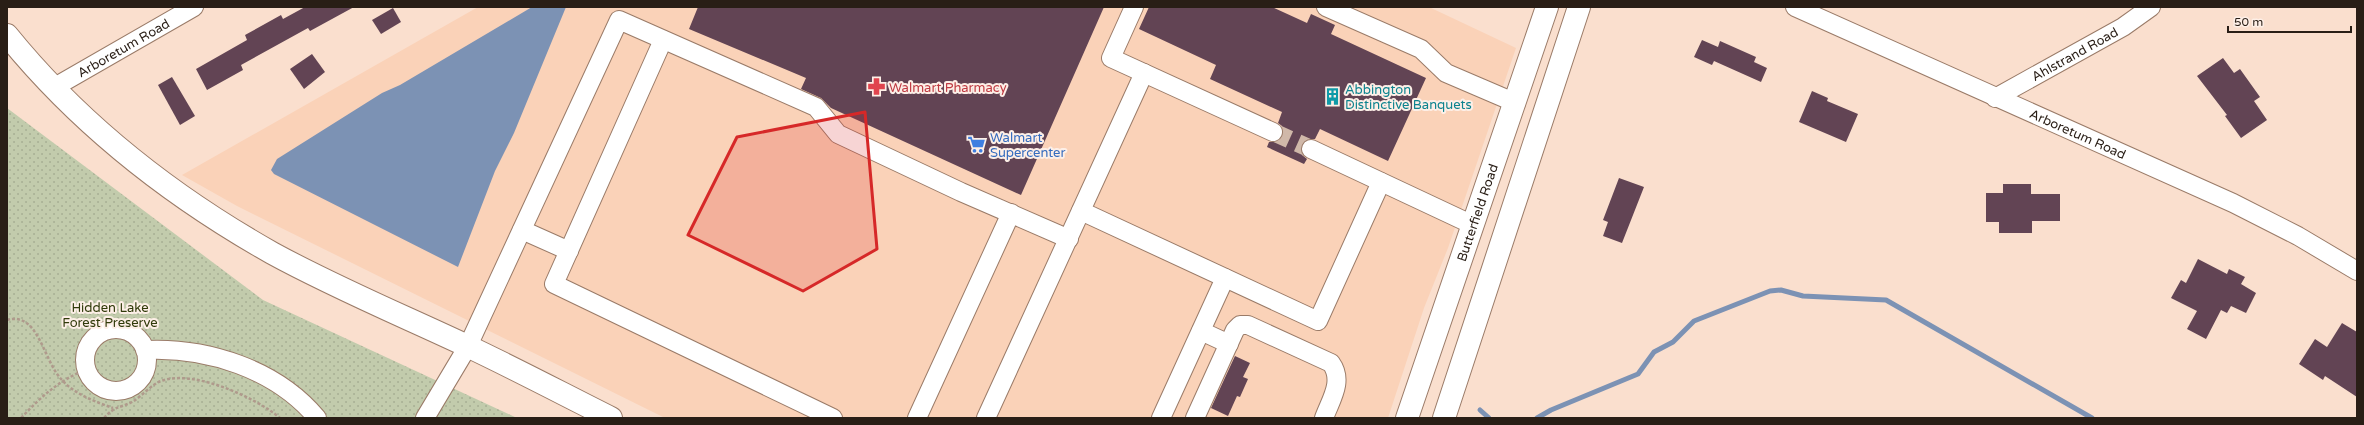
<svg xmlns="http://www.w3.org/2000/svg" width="2364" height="425" font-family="'Varela Round',sans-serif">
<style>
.built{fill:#fad2b8}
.park{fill:url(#park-dots)}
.water{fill:#7c92b4}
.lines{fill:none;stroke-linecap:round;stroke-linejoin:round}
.stream{stroke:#7c92b4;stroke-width:5}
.building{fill:#624454}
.minor-tunnel{stroke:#d0b8a9;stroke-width:18;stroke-dasharray:18 9;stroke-linecap:butt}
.minor-casing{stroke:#9a7b68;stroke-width:20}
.major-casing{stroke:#9a7b68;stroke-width:24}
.path{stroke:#af9a8c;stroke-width:2.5;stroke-dasharray:3 2;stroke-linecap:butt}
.minor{stroke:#fff;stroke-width:18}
.major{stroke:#fff;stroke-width:22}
.marked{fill:#d62828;fill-opacity:0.2;stroke:#d62828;stroke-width:3;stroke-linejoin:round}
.labels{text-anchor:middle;stroke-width:4;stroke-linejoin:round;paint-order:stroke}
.street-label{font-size:13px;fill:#291e16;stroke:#fdefe7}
.health-label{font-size:13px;fill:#be3a42;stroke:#fdefe7;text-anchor:start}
.culture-label{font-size:13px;fill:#0d838f;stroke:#fdefe7;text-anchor:start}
.shop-label{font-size:13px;fill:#366cbe;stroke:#fdefe7;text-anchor:start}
.park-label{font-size:13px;fill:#303a0a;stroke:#fdefe7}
</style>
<defs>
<pattern id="park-dots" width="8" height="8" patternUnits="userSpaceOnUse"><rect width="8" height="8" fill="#c2cbac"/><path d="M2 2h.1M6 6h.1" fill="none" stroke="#a7ae93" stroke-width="1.8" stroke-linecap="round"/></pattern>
</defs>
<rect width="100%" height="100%" fill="#fadfce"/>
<!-- built -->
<polygon class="built" points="478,7 1429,7 1516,48 1448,248 1424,308 1388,418 665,418 237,206 182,175"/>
<!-- park -->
<polygon class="park" points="7,108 263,300 517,418 7,418"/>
<!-- water -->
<polygon class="water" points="532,7 566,7 514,133 495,171 458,267 274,174 271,170 277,159 382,93 400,85"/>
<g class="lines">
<!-- stream -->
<g class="stream">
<polyline points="1480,410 1489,418"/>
<polyline points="1537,418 1551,410 1638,374 1654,352 1673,342 1694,321 1770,291 1781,290 1803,296 1886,300 2092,418"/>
</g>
</g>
<!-- building -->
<g class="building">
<polygon points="305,7 354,7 310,31 308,28 241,65 243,70 207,90 196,69 247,40 245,35 281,15 283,19"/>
<polygon points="698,7 1104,7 1021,195 831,108 821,98 801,89 806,78 689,29"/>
<polygon points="1149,7 1272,7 1307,23 1311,14 1335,25 1331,34 1426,78 1388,161 1320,129 1315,139 1305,140 1301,145 1302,155 1307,159 1304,164 1267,147 1269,142 1279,141 1283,136 1282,126 1278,123 1282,112 1210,79 1216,65 1139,29"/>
<polygon points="393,8 401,22 381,34 372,20"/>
<polygon points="1702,40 1718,47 1720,41 1756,57 1754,62 1767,68 1761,82 1714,61 1712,65 1694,57"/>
<polygon points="312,54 325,72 304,89 290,69"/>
<polygon points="2223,58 2234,73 2240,69 2260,97 2254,101 2267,120 2241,138 2225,116 2227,115 2197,76"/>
<polygon points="172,77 195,116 180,125 158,85"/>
<polygon points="1812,91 1828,98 1827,101 1858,114 1846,142 1799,122"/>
<polygon points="1619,178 1644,187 1622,243 1603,236 1608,222 1603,220"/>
<polygon points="2003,184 2031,184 2031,194 2060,194 2060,221 2032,221 2032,233 1999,233 1999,222 1986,222 1986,193 2003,193"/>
<polygon points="2198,259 2227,274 2229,269 2245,277 2241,284 2256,293 2246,313 2231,306 2227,313 2221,310 2206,339 2187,329 2197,311 2171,298 2181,280 2186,283"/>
<polygon points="2342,323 2357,332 2357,397 2325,376 2323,380 2299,364 2315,339 2327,347"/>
<polygon points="1235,356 1250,363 1243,377 1248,379 1240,397 1237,396 1228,416 1211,408"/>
</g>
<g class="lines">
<!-- minor-tunnel -->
<polyline class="minor-tunnel" points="1273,132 1311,149"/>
<defs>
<g id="minor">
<polyline points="1134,7 1111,58 1273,132"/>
<polyline points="1326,7 1421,49 1446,73 1516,103"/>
<path id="s1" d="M1795 7 2233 203 2298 236 2357 271"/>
<polyline points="663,40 554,284 833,418"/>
<path id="s2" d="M53 88 194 7"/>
<path id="s3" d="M1995 98 2123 27 2151 7"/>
<polyline points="1311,149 1473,225"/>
<polyline points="1081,211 1318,321 1381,182"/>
<polyline points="522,230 569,251"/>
<circle cx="116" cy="360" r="31"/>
<polyline points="1201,331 1229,344"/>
<path d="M145 350C207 347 276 369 317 418"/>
<polyline points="425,418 468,346 619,20 816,107 838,134 961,192 1069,239"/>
<polyline points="917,418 1011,213"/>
<polyline points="986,418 1144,73"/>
<polyline points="1161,418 1225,278"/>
<path d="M1195 418 1235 330 1240 325H1248L1331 363C1344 381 1331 399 1324 418"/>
</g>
<g id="major">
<path d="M7 35C80 125 171 196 272 253 334 287 401 315 465 345 514 368 563 394 611 418"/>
<path id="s4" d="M1407 418 1547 7"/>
<polyline points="1444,418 1579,7"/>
</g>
</defs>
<!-- minor casing -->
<use href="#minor" class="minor-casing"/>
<!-- major casing -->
<use href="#major" class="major-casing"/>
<!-- path -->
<g class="path">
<path d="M7 320C39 311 43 361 62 380 74 394 96 402 113 408"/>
<path d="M21 418C44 394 56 383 86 369"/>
<path d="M104 418C116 405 118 409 132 402 141 397 152 384 161 381 193 369 255 397 280 418"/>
</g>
<!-- minor -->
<use href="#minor" class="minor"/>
<!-- major -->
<use href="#major" class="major"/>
</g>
<!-- marked area -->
<path class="marked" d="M865 112 877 249 803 291 688 235 737 137Z"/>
<!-- icons -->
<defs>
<symbol id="pharmacy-bare" viewBox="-9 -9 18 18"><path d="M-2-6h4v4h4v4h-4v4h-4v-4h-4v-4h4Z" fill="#e0444e" stroke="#fdefe7" stroke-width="2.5" paint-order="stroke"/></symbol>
<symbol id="building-bare" viewBox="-9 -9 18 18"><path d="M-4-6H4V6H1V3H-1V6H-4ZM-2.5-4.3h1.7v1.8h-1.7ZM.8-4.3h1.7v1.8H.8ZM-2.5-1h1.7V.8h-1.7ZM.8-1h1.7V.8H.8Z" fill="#0f9aa8" stroke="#fdefe7" stroke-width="2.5" paint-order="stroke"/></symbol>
<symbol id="supermarket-bare" viewBox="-9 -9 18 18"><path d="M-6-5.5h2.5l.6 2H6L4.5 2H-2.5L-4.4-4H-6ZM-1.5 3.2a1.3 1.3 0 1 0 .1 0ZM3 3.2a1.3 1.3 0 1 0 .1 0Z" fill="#3f7fe0" stroke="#fdefe7" stroke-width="2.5" paint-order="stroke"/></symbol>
</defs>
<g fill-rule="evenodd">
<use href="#pharmacy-bare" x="864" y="74" width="25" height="25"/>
<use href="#building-bare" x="1320" y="84" width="25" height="25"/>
<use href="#supermarket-bare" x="964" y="132" width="25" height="25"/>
</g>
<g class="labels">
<!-- street labels -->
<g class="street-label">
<text dy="5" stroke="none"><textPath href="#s2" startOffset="81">Arboretum Road</textPath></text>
<text dy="5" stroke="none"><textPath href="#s3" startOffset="91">Ahlstrand Road</textPath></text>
<text dy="5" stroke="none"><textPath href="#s1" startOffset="310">Arboretum Road</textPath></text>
<text dy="5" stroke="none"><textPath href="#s4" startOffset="217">Butterfield Road</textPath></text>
</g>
<!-- health labels -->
<g class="health-label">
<text x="889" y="92">Walmart Pharmacy</text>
</g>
<!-- culture labels -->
<g class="culture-label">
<text x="1345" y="94">Abbington<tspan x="1345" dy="15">Distinctive Banquets</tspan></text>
</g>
<!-- shop labels -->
<g class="shop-label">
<text x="990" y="142">Walmart<tspan x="990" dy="15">Supercenter</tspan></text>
</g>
<!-- park labels -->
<g class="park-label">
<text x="110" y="312">Hidden Lake<tspan x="110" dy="15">Forest Preserve</tspan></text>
</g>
</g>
<!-- border -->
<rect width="2364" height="425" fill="none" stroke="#291e16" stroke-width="16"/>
<!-- scale -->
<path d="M2228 26v6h123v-6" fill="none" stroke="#291e16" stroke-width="2"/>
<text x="2234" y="26" font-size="12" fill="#291e16" stroke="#fdefe7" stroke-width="3" paint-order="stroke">50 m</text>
</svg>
